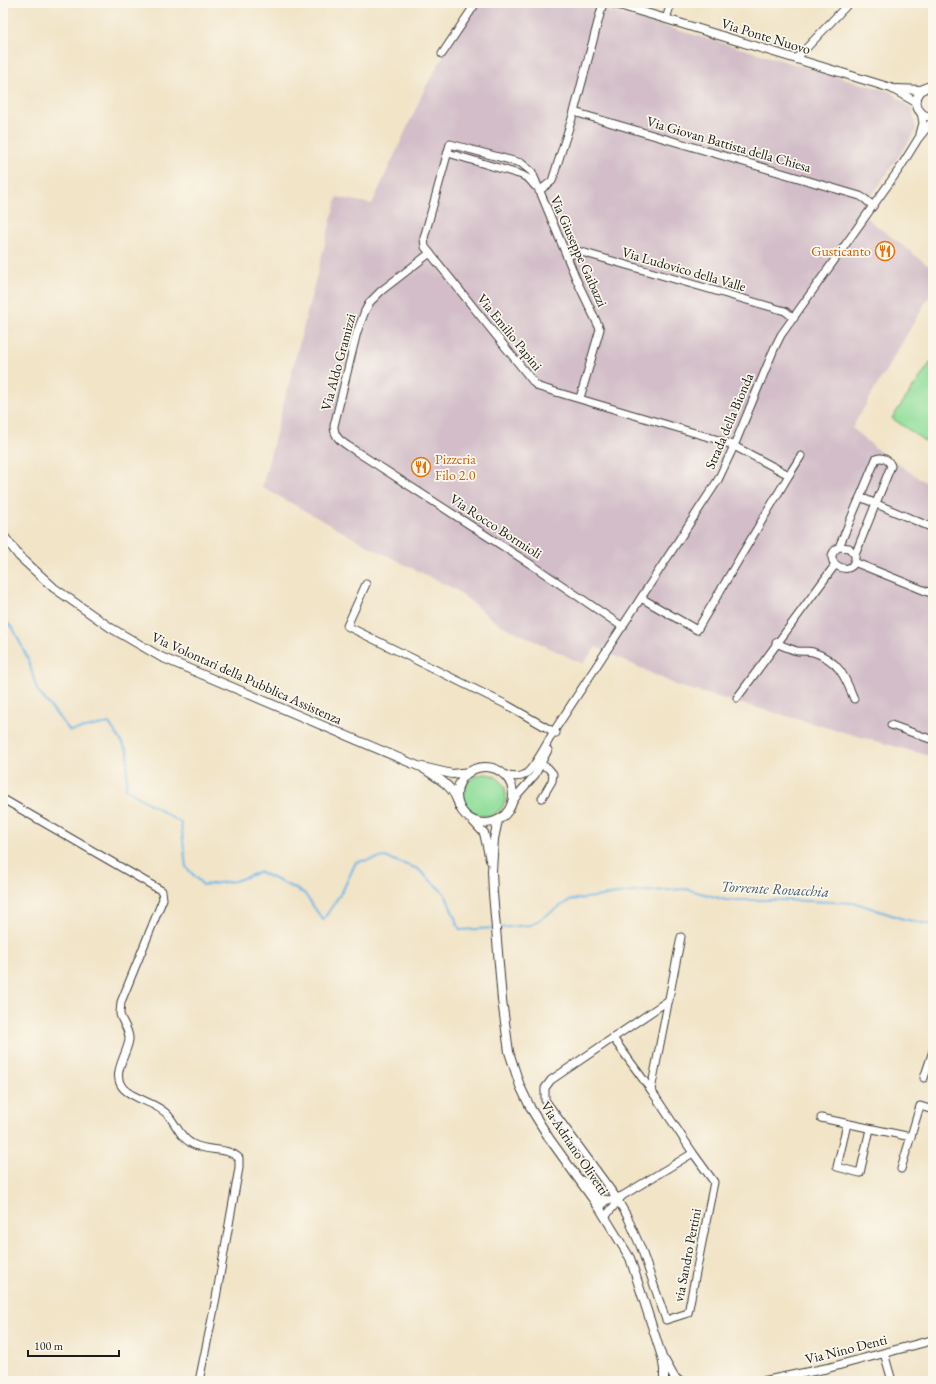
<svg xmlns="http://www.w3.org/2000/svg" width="936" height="1384" font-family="'EB Garamond',serif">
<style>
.industrial{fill:#d2bdc8}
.green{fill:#92df9c;stroke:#577e5c}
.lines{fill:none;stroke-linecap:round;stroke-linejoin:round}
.stream{stroke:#71b7e8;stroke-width:2}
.minor-casing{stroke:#3c3a36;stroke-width:9}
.tertiary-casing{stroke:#3c3a36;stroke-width:10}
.minor{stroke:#fff;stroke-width:7}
.tertiary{stroke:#fff;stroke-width:8}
.labels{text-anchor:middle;stroke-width:3.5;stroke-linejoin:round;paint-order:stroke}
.street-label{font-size:14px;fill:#1c1c1c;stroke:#fbf7ec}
.food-label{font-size:14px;fill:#c56008;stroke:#fbf7ec;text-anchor:end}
.water-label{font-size:15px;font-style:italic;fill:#3e5a6e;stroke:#fbf7ec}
</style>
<rect width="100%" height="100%" fill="#fbf7ec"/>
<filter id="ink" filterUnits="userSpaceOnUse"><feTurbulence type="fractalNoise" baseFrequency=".025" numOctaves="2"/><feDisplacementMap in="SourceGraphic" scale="8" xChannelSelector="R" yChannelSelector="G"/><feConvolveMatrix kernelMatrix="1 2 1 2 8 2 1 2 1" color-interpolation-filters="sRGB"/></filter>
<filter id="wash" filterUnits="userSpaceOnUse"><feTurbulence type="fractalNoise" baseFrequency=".012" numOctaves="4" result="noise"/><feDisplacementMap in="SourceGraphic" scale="16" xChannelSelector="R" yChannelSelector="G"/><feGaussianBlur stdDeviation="0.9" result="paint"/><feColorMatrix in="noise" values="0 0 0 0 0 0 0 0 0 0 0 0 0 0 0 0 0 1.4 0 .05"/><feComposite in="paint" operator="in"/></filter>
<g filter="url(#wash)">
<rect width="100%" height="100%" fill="#f1e4c7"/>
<!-- industrial -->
<polygon class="industrial" points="476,3 584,3 891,92 913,110 916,131 860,213 933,269 933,290 852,428 880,452 925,482 933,483 933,757 678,686 596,647 583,664 497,623 456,590 372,548 262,487 337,197 372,204 428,82"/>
<!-- green -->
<g class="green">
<polygon points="933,359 933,447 892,418"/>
<circle cx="485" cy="795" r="21"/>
</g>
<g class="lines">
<!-- stream -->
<g class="stream">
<polyline points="3,618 14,630 28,659 37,690 70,731 109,723 128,752 126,789 181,823 186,867 203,885 235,881 260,872 304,893 323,920 343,890 356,862 385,857 418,869 445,894 460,930 494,928"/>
<polyline points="499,928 531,925 570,900 634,892 686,889 726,900 783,900 856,903 903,919 933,925"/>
</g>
</g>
</g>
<g filter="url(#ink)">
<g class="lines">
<defs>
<g id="minor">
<polyline points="666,19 671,3"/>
<polyline points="442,54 476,3"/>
<polyline points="796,59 849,3"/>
<polyline points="574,112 860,196 865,199 873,206"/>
<polyline points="920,134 923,123 921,112"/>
<polyline points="448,153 522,175 529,179 535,186"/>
<polyline points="539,191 552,181 574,112 603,3"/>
<path d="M430 253 381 291 370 302 365 311 357 332 334 426C334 439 344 443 354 450L538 569 623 627"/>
<polyline points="567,257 578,251 785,311 794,318"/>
<polyline points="580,398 600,329 577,281 532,172 521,163 450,144 424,238 425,247 535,384 539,387 722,441 734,446 789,475 697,630 641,598"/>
<polyline points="789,475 801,456"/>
<polyline points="860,497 933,528"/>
<path d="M839 547 876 459C883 456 889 460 891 466L855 555C857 582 816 562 839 547L849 548 855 555"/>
<polyline points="854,562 933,594"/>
<polyline points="366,584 347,626 507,705 556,733"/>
<path d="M776 643C783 646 790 649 797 651 802 651 808 651 813 652 838 660 845 676 854 699"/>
<polyline points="737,698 835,565"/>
<polyline points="891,725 933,740"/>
<polyline points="537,763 548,768 553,774 552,781 542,798"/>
<path d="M506 775C512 777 518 778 524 775 533 771 548 741 554 731L718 480 734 446 774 349 781 335 900 168 918 139 933 120"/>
<path d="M3 799 162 891 163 899 121 1002C121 1005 120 1010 120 1014 122 1023 130 1030 129 1040 127 1055 110 1075 124 1089 135 1100 156 1102 168 1115 176 1124 180 1137 191 1143 206 1153 227 1146 239 1158V1168L214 1309 199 1381"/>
<polyline points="512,803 518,794 535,775 548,750"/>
<polyline points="669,1000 551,1080 545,1088 545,1100 616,1197 627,1216 641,1248 666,1320 688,1313 714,1182 693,1153"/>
<polyline points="613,1038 651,1090"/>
<polyline points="924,1078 933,1051"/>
<polyline points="821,1118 911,1137"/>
<polyline points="847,1124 837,1167 860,1173 870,1129"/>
<polyline points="901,1169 920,1106 933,1110"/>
<polyline points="579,1179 586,1182 598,1198 608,1200"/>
<polyline points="622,1196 693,1153 651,1090 681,937"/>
<polyline points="600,1209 605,1201 622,1196 605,1217"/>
<polyline points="884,1353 892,1381"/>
</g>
<g id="tertiary">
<polyline points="612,3 663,18 891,88 916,102"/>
<path d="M933 86C911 87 911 117 933 117"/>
<polyline points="897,89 922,90"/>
<polyline points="3,535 19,556 54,588 111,628 161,657 418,766 452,774 470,772"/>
<circle cx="485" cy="795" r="28"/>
<path d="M424 769C437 778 451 784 457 800"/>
<polyline points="498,820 494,839 492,871 493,893 502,1000 509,1052 520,1086 531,1109 549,1138 600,1209 630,1258 662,1357 664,1369 664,1381"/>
<polyline points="473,821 484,833 490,860"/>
<polyline points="665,1361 674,1377 679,1381"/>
<polyline points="765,1381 828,1368 933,1340"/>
</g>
</defs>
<!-- minor casing -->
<use href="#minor" class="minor-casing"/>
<!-- tertiary casing -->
<use href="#tertiary" class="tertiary-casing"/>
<!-- minor -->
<use href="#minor" class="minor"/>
<!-- tertiary -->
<use href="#tertiary" class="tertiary"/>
</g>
</g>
<!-- icons -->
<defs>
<symbol id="restaurant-ring" viewBox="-11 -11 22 22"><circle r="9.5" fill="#fbf7ec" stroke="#e8710a" stroke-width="1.5"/><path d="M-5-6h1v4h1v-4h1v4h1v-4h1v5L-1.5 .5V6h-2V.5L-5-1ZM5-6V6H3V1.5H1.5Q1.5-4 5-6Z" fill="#e8710a"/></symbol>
</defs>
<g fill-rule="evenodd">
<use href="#restaurant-ring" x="874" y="240" width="22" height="22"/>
<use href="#restaurant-ring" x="410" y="456" width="22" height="22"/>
</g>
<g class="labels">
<!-- street labels -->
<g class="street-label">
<text transform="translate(766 36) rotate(17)" y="5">Via Ponte Nuovo</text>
<text transform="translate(729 144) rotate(16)" y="5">Via Giovan Battista della Chiesa</text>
<text transform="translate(579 251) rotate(66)" y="5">Via Giuseppe Gaibazzi</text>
<text transform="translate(684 269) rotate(16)" y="5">Via Ludovico della Valle</text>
<text transform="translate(510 332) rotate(51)" y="5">Via Emilio Papini</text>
<text transform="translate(338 362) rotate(-75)" y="5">Via Aldo Gramizzi</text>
<text transform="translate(729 421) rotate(-67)" y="5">Strada della Bionda</text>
<text transform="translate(496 526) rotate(33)" y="5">Via Rocco Bormioli</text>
<text transform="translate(247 678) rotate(24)" y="5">Via Volontari della Pubblica Assistenza</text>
<text transform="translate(575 1148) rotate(56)" y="5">Via Adriano Olivetti</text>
<text transform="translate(687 1255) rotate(-79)" y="5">via Sandro Pertini</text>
<text transform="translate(846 1349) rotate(-14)" y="5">Via Nino Denti</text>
</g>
<!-- food labels -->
<g class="food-label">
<text x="871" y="256">Gusticanto</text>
<text x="435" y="464" text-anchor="start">Pizzeria<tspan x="435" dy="16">Filo 2.0</tspan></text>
</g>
<!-- water labels -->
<g class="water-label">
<text transform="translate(775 889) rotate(3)" y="5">Torrente Rovacchia</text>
</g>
</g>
<!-- margin -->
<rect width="936" height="1384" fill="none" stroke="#fbf7ec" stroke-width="16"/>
<!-- scale -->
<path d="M28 1350v6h91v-6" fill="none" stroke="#1c1c1c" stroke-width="2"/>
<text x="34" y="1350" font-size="12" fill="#1c1c1c" stroke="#fbf7ec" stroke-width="3" paint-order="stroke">100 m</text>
</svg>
